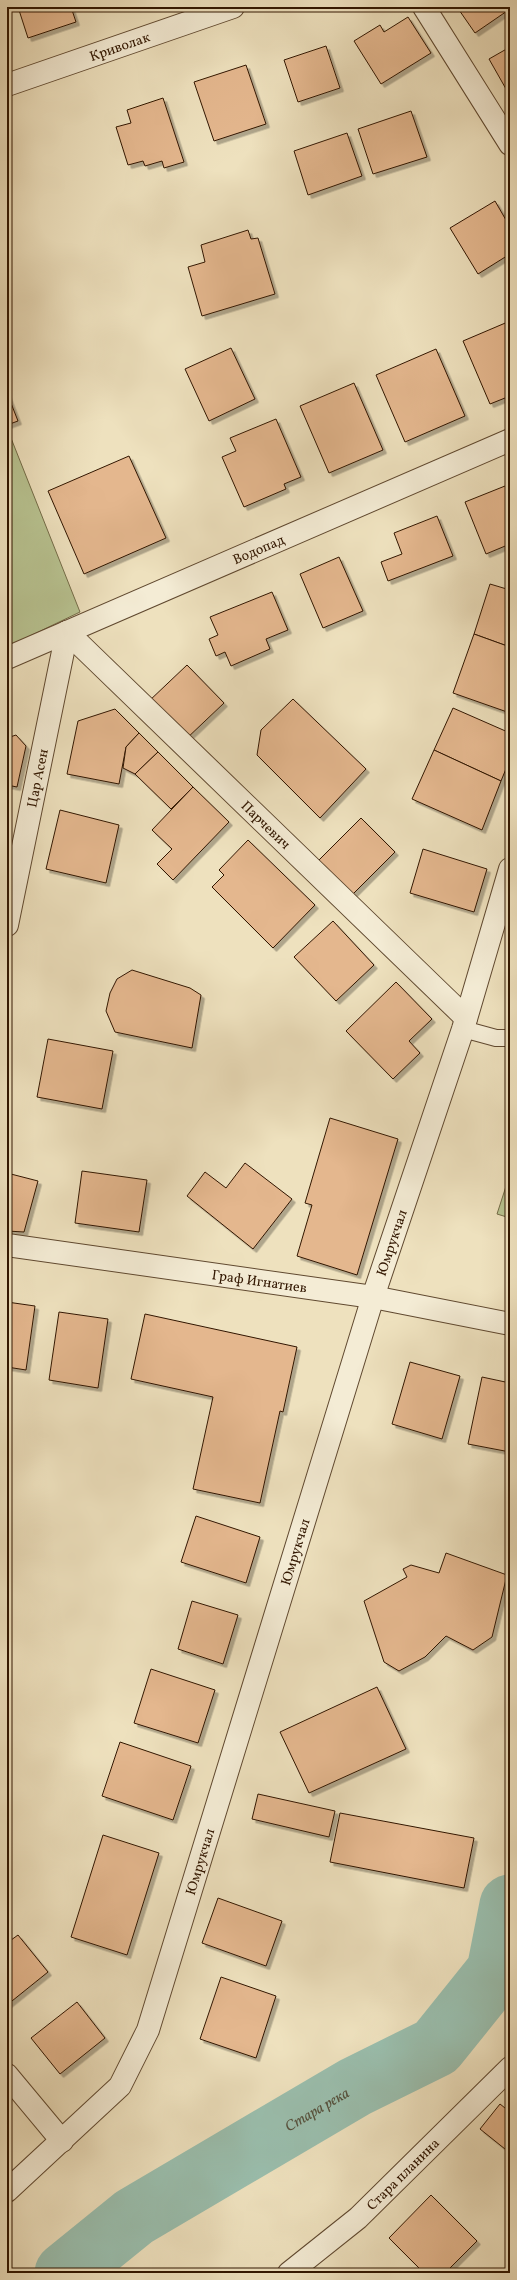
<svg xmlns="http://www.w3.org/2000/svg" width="517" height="2280" font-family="Vollkorn,serif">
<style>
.green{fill:#b8c391;stroke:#746c48}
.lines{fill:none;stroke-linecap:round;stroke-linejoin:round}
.river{stroke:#9abead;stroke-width:61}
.building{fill:#e4b78e;stroke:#311600;filter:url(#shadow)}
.lane-casing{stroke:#604930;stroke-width:18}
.street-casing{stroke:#604930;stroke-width:24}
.lane{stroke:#f4ecd5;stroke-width:16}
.street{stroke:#f4ecd5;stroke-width:22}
.labels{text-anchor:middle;stroke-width:3;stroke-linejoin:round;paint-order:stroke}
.street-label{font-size:14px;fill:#311600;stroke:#f4ecd5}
.water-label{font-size:15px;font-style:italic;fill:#56513d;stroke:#f4ecd5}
</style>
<defs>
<filter id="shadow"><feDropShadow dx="3.5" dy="3.5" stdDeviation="0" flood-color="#0004"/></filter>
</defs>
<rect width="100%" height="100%" fill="#eee1be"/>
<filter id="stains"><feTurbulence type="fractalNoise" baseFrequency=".005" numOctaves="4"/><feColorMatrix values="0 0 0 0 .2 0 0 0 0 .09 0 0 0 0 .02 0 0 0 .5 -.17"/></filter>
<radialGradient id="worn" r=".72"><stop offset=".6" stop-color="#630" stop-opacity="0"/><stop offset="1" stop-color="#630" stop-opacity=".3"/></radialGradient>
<!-- green -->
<g class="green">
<polygon points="7,428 80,612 7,647"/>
<polygon points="510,1174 510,1218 497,1214"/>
</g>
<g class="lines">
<!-- river -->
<path class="river" id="s1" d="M65 2273 134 2217 355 2087 436 2047 497 1971 510 1905"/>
</g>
<!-- building -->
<g class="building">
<polygon points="18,7 71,7 76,22 28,38"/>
<polygon points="457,7 510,7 510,9 475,33"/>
<polygon points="408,17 431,53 381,84 354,41 380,25 384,32"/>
<polygon points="326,46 340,88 298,102 284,60"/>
<polygon points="510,47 510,96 489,59"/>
<polygon points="246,65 266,124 214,141 194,82"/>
<polygon points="163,98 184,162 164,168 162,161 145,166 143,161 128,165 116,127 131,123 127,110"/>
<polygon points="411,111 427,157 373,174 358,129"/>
<polygon points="347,133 362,176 308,195 294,151"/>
<polygon points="495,201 510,227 510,254 478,274 450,228"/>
<polygon points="248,230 251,239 258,238 275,294 202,316 188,267 205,262 201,245"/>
<polygon points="510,321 510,396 490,404 463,341"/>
<polygon points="231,348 255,399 209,421 185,369"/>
<polygon points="436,349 465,416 405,442 376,375"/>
<polygon points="354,383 383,450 329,473 300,406"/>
<polygon points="7,393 18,421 7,425"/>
<polygon points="276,419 301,477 284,484 286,489 244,507 222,457 236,451 230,438"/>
<polygon points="129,456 166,538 84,574 48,491"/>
<polygon points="510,484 510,544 486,554 465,502"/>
<polygon points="437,516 453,556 388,581 381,562 402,554 394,533"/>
<polygon points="339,557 363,611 323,628 300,574"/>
<polygon points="490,584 510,590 510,647 474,634"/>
<polygon points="272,592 288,630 266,639 270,649 231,666 225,652 216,656 209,639 218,635 210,617"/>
<polygon points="474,634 510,647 510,713 453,693"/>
<polygon points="187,665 224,703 185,740 148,702"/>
<polygon points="293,699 366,769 320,818 257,755 261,730"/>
<polygon points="453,708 510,733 510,759 501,781 434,750"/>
<polygon points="115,709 139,733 126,747 119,784 67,774 78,721"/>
<polygon points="139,733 158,752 135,774 123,768 126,747"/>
<polygon points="16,735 26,746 17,787 7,785 7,738"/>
<polygon points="434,750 501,781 482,830 412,799"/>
<polygon points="158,752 193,787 171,809 135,774"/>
<polygon points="193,787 229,822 173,880 157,864 172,849 152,830"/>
<polygon points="60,810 119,825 106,883 46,869"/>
<polygon points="361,818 395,852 351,896 317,862"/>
<polygon points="248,840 315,905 273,948 212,887 224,875 219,870"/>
<polygon points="423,849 487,869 474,912 410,893"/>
<polygon points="333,921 374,965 336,1001 294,957"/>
<polygon points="132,970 190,988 201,995 192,1048 115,1032 106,1011 110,993 117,979"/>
<polygon points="396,982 432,1019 409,1041 420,1053 393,1079 346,1031"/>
<polygon points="48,1039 113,1051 102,1109 37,1097"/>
<polygon points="330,1118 398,1139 357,1275 297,1256 312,1205 305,1203"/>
<polygon points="245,1163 292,1199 253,1249 187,1196 205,1172 226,1188"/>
<polygon points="82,1171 147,1180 139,1232 75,1223"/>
<polygon points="7,1173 38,1181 24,1232 7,1231"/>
<polygon points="7,1302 35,1306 26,1370 7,1367"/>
<polygon points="59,1312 108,1319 98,1388 49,1380"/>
<polygon points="145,1314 297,1347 283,1412 280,1411 260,1503 193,1489 213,1397 131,1379"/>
<polygon points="410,1362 460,1376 442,1439 392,1424"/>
<polygon points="482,1377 510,1383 510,1452 468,1444"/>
<polygon points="196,1516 260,1537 246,1583 181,1562"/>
<polygon points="446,1553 507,1575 492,1637 473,1650 446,1636 425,1657 399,1671 384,1662 364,1601 407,1577 403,1569 411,1565 439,1573"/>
<polygon points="192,1601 238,1615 223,1664 178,1649"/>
<polygon points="151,1669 215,1690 198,1743 134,1723"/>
<polygon points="377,1687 406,1749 309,1793 280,1732"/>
<polygon points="120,1742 191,1766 173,1820 102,1796"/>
<polygon points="258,1794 335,1811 329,1837 252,1819"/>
<polygon points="340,1813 474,1838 464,1888 330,1862"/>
<polygon points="103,1835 159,1853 127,1955 71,1937"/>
<polygon points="218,1898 282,1921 266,1966 202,1943"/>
<polygon points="18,1935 48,1972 7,2005 7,1943"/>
<polygon points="221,1977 276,1996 256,2058 200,2039"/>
<polygon points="77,2002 105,2038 60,2074 31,2038"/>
<polygon points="500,2104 510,2112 510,2153 480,2129"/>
<polygon points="431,2195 477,2241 445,2273 424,2273 389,2238"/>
</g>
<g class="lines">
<defs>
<polyline id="lane" points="463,1029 496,1038 510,1038"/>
<g id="street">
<polyline points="424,7 510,144"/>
<path id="s2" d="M7 85 233 7"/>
<path id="s3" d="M67 632 466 1018"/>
<path id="s4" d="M7 658 510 440"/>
<path id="s5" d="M7 925 67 632"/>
<path id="s6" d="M7 1245 373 1297 510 1324"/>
<polyline points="7,2075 62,2141"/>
<path id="s7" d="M7 2191 120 2086 148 2030 373 1297 463 1029 510 869"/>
<path id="s8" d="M289 2273 358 2218 510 2068"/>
</g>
</defs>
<!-- lane casing -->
<use href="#lane" class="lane-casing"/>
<!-- street casing -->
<use href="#street" class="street-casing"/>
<!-- lane -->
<use href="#lane" class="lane"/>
<!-- street -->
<use href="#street" class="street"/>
</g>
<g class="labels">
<!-- street labels -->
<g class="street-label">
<text dy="5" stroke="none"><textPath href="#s2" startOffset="119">Криволак</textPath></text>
<text dy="5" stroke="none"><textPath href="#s4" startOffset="274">Водопад</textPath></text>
<text dy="5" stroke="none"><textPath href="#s5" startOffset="150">Цар Асен</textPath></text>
<text dy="5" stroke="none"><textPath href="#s3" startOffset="277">Парчевич</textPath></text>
<text dy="5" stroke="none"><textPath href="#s7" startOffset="1041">Юмрукчал</textPath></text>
<text dy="5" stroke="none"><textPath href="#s6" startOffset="255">Граф Игнатиев</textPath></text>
<text dy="5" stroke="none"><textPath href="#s7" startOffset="717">Юмрукчал</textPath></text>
<text dy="5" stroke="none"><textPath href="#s7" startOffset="393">Юмрукчал</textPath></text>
<text dy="5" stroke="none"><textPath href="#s8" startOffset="151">Стара планина</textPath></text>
</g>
<!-- water labels -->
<g class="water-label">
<text dy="5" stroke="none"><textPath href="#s1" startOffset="301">Стара река</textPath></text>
</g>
</g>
<!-- margin -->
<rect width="517" height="2280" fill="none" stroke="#eee1be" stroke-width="24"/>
<rect x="8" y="8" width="501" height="2264" fill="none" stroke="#311600" stroke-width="2"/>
<rect x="12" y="12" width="493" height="2256" fill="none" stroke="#311600"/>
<rect width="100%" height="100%" filter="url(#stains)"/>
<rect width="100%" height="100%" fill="url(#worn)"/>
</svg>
